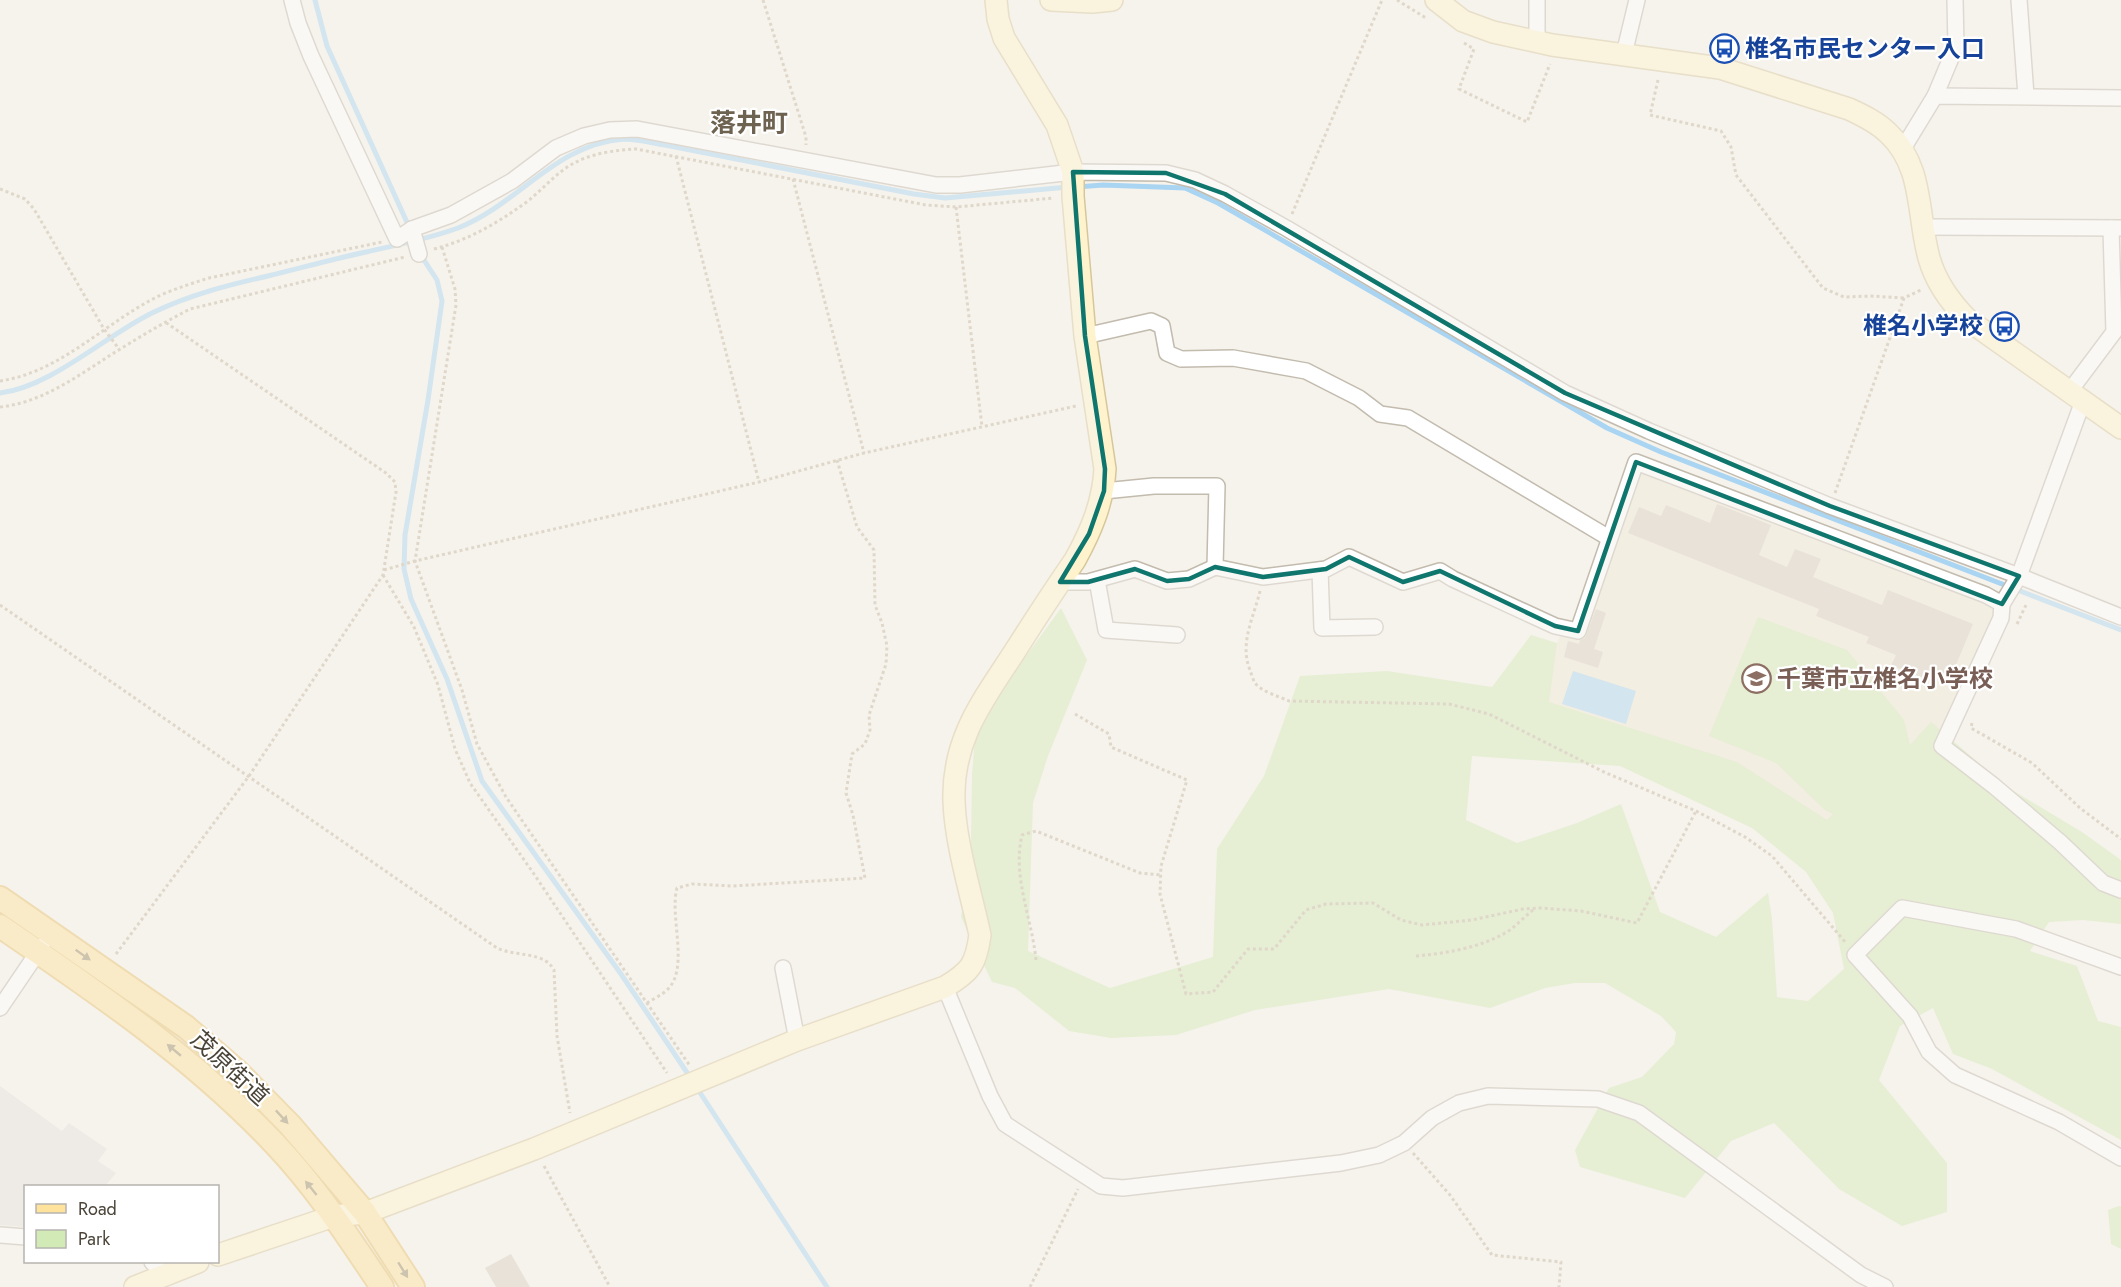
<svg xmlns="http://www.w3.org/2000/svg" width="2121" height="1287" font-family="Jost,'Noto Sans JP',sans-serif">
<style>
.education{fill:#efe8d6}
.green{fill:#d2eab5;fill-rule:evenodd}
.parking{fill:#e5e3e0}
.water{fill:#a9d4f2}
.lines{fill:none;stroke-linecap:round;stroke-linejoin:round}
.stream{stroke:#a9d4f2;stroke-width:5}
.building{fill:#d8cfc1}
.street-casing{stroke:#c2bbae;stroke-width:18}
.secondary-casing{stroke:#d6c79b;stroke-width:24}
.primary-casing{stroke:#e6c16a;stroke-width:26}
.path{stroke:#c4b79f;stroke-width:3;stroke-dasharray:3 3;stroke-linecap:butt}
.street{stroke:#fff;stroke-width:15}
.secondary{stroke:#fff3cd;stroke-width:21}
.primary{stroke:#ffe39c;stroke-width:22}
.oneway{fill:#9c8c66}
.marked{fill:none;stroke:#0f766e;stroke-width:4.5;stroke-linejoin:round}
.labels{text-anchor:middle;stroke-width:4.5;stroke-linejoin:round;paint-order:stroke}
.transit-label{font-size:24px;font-weight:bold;fill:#164399;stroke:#fff;text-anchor:start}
.education-label{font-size:24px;font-weight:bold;fill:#785e54;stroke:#fff;text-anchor:start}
.street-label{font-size:24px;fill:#4b4439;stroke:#fff}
.neighbourhood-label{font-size:26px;font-weight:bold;fill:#6e6250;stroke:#fff}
</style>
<rect width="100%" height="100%" fill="#f6f3ec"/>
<!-- education -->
<polygon class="education" points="1646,470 1996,605 1998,617 1876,872 1528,715 1561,633 1578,638 1636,472"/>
<!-- green -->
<g class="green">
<path d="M1061 608 1087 660 1048 756 1033 803 1028 951 1110 988 1213 957 1217 849 1264 776 1300 676 1387 671 1492 687 1531 635 1557 643 1549 702 1737 762 1827 820 1833 814 1825 810 1776 763 1709 736 1758 617 1847 650 1904 720 1910 745 1931 722 2007 787 2082 832 2121 860V924L2083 920 2049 922 2030 951 2077 966 2098 1021 2121 1027V1140L1992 1069 1953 1054 1933 1008 1900 1026 1879 1080 1947 1163V1212L1902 1226 1839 1189 1774 1123 1731 1141 1685 1198 1580 1167 1575 1150 1609 1088 1642 1077 1674 1044 1676 1032 1661 1016 1605 983H1575L1545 988 1490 1008 1389 989 1255 1010 1176 1035 1111 1038 1069 1031 1015 988 992 982 961 917 971 843 972 775 976 725ZM1472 756 1620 766 1752 828 1806 872 1833 913 1844 969 1808 1001 1777 997 1772 919 1768 893 1716 937 1660 912 1621 804 1577 823 1517 843 1466 820Z"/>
<polygon points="2119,1206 2121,1206 2121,1249 2111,1244 2108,1210"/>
</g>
<!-- parking -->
<polygon class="parking" points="0,1086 62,1131 69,1123 107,1149 98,1161 116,1173 105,1186 26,1186 25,1227 0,1225"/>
<!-- water -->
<polygon class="water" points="1573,671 1636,691 1626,724 1562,704"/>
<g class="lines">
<!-- stream -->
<g class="stream">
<polyline points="315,0 327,46 410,229"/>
<polyline points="1077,187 1103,185 1185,188 1218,203 1607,428 1661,452 2121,630"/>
<polyline points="420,254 437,280 442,301 428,400 405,535 404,569 411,599 447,679 482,781 621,974 692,1080"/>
<path d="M0 393C51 387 105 336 152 313 189 295 228 285 268 276 301 268 333 259 366 252 397 245 428 239 458 228 519 204 555 144 624 139 637 139 652 143 665 145L914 194 945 198 1068 187"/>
<polyline points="697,1088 827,1287"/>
</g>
</g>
<!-- building -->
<g class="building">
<polygon points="1717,504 1771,525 1759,555 1787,567 1795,549 1821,559 1813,577 1882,605 1888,590 1973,624 1951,677 1940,672 1936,683 1891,665 1896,655 1866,643 1869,637 1816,616 1819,609 1628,533 1639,507 1661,516 1666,505 1710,523"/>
<polygon points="1596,609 1606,613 1594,649 1603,652 1598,668 1564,657 1568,641 1579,644 1580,640 1585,638"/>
<polygon points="511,1254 530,1287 496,1287 485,1268"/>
</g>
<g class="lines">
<defs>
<g id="street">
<polyline points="292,0 298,23 311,56 397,239 412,229 451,215 512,181 556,148 584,136 610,130 637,129 936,185 960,185 1073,172 1166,173 1195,180 1225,194 1286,228 1565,393 1649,431 1830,506 2019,576 2121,617"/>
<polyline points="1537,0 1537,42"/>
<polyline points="2019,0 2026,96"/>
<polyline points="1624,54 1637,0"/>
<polyline points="1935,96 1956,46 1955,0"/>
<polyline points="1902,150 1935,96 2121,98"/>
<polyline points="1923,227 2121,228"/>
<polyline points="412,229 419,254"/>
<polyline points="1085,336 1151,321 1162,326 1167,353 1181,359 1233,358 1306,371 1359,398 1380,414 1408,418 1609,538"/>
<polyline points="2069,392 2114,332 2111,228"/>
<polyline points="1104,491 1154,486 1217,486 1215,567 1263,577 1326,569 1349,557 1403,582 1440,571 1453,579 1555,626 1578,631 1636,462 1986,595 2002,604 2001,618 1942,746 1994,786 2060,842 2103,883 2121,890"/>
<polyline points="1320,570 1322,628 1375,627"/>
<polyline points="1097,580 1106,630 1177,635"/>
<polyline points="1060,582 1088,582 1135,569 1167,581 1189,579 1215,567"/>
<polyline points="2002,604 2019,576 2083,401"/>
<polyline points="2121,967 2016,929 1902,908 1855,955 1910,1016 1929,1052 1955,1075 2059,1122 2121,1158"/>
<polyline points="783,968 797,1040"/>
<polyline points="945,987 990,1096 1005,1124 1101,1186 1123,1188 1341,1163 1379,1155 1404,1143 1432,1118 1459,1103 1488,1096 1598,1099 1639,1113 1861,1275 1885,1287"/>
<polyline points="0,1008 42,946"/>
<polyline points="0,1235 26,1237"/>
<polyline points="152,1262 165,1274"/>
</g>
<g id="secondary">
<polyline points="1051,0 1092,2 1112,0"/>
<path d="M1436 0 1463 21 1493 32 1552 45 1720 68 1849 109C1862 115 1877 122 1888 133 1924 166 1917 215 1929 258 1936 283 1950 302 1968 320L2121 428"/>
<path d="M218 1255 334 1216 365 1213 534 1149 797 1040 945 987C970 972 976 965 980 935 971 894 955 841 954 801 952 737 985 698 1017 648 1036 618 1055 589 1075 560 1091 531 1103 503 1105 469L1085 336 1073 196V172L1057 125 1004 38 998 19 996 0"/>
<polyline points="135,1287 198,1262"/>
</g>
<g id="primary">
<polyline points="0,898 186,1027 237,1071 290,1125 365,1213 413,1287"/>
<path d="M0 926C98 993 193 1057 275 1144 316 1187 349 1238 382 1287"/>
</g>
</defs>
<!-- street casing -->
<use href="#street" class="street-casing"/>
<!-- secondary casing -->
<use href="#secondary" class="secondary-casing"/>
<!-- primary casing -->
<use href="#primary" class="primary-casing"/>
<!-- path -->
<g class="path">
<polyline points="763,0 806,137 806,145"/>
<polyline points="1397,0 1426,18"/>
<polyline points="1464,43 1474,49 1459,89 1527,122 1550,64"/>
<polyline points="1658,80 1650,115 1721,131 1731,147 1736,175 1823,288 1844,297 1871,296 1904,298"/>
<polyline points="676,156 759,482"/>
<polyline points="793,179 864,453"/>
<polyline points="0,189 25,199 34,209 104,329 119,349"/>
<polyline points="956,207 982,427"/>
<polyline points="1292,214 1382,0"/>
<polyline points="442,247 455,289 456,305 415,561 462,690 477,744 506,797 690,1066"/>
<path d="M434 249C469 240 499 222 528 201 543 189 557 172 574 163 593 153 616 150 636 149L926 205 956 207 1054 198"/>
<path d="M0 381C62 372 106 321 161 295 177 288 193 283 209 278L382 242"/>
<path d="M0 407C45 402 80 374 117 351 141 336 165 322 190 309L405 257"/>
<polyline points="1835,493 1904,298 1923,289"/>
<polyline points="384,570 415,561 759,482 864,453 1076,406"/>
<polyline points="383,575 414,627 438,685 455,749 470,783 534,874 667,1073"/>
<path d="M1260 591C1254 617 1239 643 1250 670 1251 673 1253 680 1255 683 1262 692 1278 696 1289 701L1449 704 1489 714 1604 772 1696 811 1745 837 1772 856 1846 943"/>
<path d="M0 605 497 948C516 957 544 951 554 970L557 1036 570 1113"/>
<polyline points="2017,624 2026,605"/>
<polyline points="1075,714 1109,734 1111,747 1187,780 1161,866 1160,894 1186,994 1213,992 1248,949 1274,949 1306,910 1326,904 1373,903 1401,920 1422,925 1472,920 1523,909 1540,908 1581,911 1637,923 1696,811"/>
<polyline points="1972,723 1971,728 2032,763 2080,808 2121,839"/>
<polyline points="116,954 249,776 383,575 396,492 395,482 386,473 165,322"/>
<path d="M1416 956C1448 953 1479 948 1507 932 1516 926 1524 917 1533 910"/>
<path d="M1036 960C1032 918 1012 877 1022 835L1036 831 1140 873 1161 875"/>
<path d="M647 1003C653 999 662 995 667 990 690 969 669 916 677 888L692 884 733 886 865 878 853 815 846 793 852 754 865 744 870 730 869 715 886 664 887 646 882 623 875 605 874 550 857 527 837 460"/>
<polyline points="1413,1153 1450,1195 1492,1255 1561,1262 1559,1287"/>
<polyline points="544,1166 610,1287"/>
<polyline points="1030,1287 1078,1189"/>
</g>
<!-- street -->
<use href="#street" class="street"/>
<!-- secondary -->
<use href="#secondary" class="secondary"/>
<!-- primary -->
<use href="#primary" class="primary"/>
</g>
<!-- one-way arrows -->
<defs><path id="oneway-solid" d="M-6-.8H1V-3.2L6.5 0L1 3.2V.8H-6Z" transform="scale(1.5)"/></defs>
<g class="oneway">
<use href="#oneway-solid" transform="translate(83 955) rotate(35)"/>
<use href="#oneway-solid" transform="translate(174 1050) rotate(-140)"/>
<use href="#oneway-solid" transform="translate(282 1117) rotate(47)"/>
<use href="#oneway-solid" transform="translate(311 1188) rotate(-129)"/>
<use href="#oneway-solid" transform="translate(403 1270) rotate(58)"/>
</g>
<!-- marked area -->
<path d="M0 0H2121V1287H0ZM1073 172 1166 173 1225 194 1565 393 1830 506 2019 576 2002 604 1636 462 1578 631 1555 626 1440 571 1403 582 1349 557 1326 569 1263 577 1215 567 1189 579 1167 581 1135 569 1088 582H1060L1089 534 1104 491 1105 469 1085 336Z" fill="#f6f3ec" fill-opacity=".55" fill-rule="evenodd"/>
<path class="marked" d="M1073 172 1166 173 1225 194 1565 393 1830 506 2019 576 2002 604 1636 462 1578 631 1555 626 1440 571 1403 582 1349 557 1326 569 1263 577 1215 567 1189 579 1167 581 1135 569 1088 582H1060L1089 534 1104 491 1105 469 1085 336Z"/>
<!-- icons -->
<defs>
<symbol id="bus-ring" viewBox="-11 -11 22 22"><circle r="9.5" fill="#fff" stroke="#1a4fb4" stroke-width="1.5"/><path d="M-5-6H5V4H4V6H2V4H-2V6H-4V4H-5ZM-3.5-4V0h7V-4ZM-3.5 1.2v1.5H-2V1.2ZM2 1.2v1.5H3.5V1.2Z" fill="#1a4fb4"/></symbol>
<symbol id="school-ring" viewBox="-11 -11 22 22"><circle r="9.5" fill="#fff" stroke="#8d6e63" stroke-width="1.5"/><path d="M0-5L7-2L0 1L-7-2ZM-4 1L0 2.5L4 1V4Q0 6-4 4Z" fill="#8d6e63"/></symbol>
</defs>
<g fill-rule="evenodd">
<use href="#bus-ring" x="1708" y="32" width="33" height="33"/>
<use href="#bus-ring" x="1988" y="310" width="33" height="33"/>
<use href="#school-ring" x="1740" y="662" width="33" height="33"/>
</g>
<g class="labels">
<!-- transit labels -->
<g class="transit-label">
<text x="1745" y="57">椎名市民センター入口</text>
<text x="1983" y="334" text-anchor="end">椎名小学校</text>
</g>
<!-- education labels -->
<g class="education-label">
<text x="1777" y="687">千葉市立椎名小学校</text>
</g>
<!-- street labels -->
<g class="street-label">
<text transform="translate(230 1068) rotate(43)" y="8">茂原街道</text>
</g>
<!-- neighbourhood labels -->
<g class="neighbourhood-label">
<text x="749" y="132">落井町</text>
</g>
</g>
<!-- legend -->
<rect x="24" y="1185" width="195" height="78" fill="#ffffff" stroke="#b7b4b0" stroke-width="1.5"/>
<rect x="36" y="1204" width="30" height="9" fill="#ffe39c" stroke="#b7b4b0" stroke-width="1.5"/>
<text x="78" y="1215" font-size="18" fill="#4b4439">Road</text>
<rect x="36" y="1230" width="30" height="18" fill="#d2eab5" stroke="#b7b4b0" stroke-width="1.5"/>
<text x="78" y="1245" font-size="18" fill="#4b4439">Park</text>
</svg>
